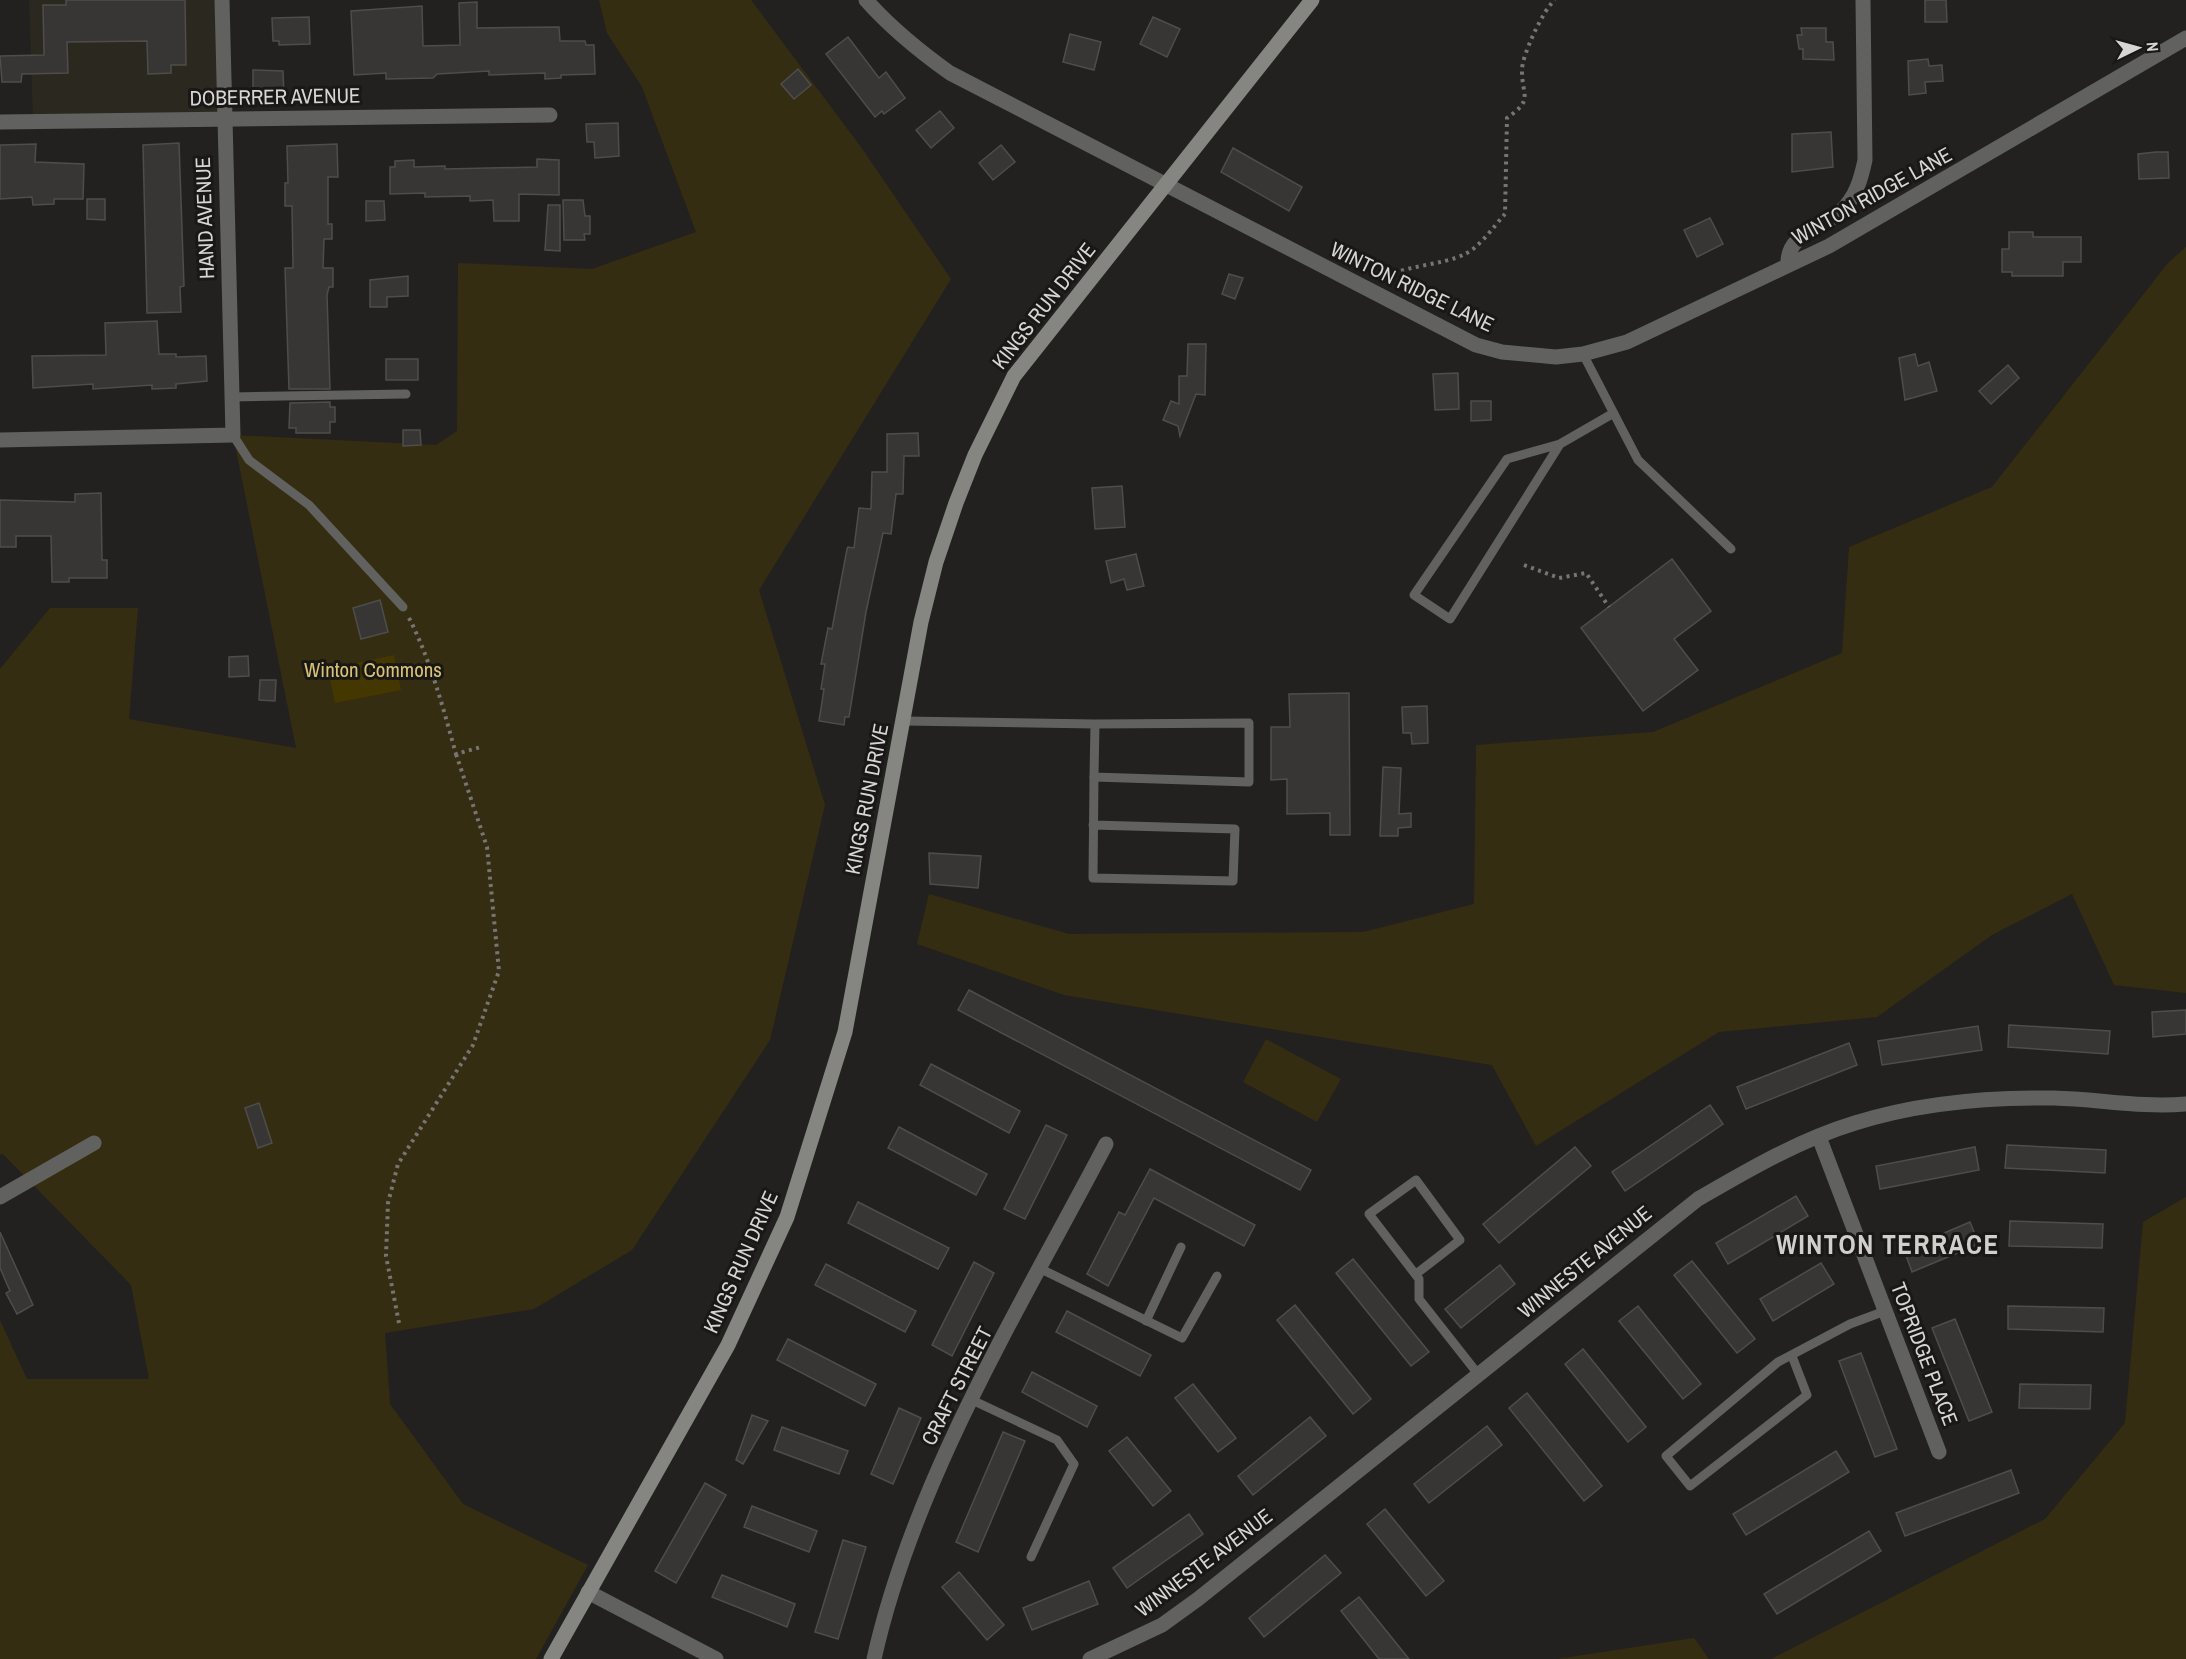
<svg xmlns="http://www.w3.org/2000/svg" width="2186" height="1659" font-family="'Archivo Narrow',sans-serif">
<style>
.built{fill:#2a281f}
.green{fill:#352d11}
.water{fill:#453700}
.building{fill:#373634;stroke:#4e4d4a;stroke-width:1.5}
.lines{fill:none;stroke-linecap:round;stroke-linejoin:round}
.path{stroke:#767574;stroke-width:4;stroke-dasharray:3 4.5;stroke-linecap:butt}
.lane{stroke:#61615f;stroke-width:9}
.street{stroke:#61615f;stroke-width:15}
.secondary{stroke:#858582;stroke-width:15}
.labels{text-anchor:middle;stroke-width:6;stroke-linejoin:round;paint-order:stroke}
.street-label{font-size:21px;fill:#d7d6d5;stroke:#191816}
.park-label{font-size:21px;fill:#d9c275;stroke:#191816}
.district-label{font-size:27px;font-weight:bold;letter-spacing:1.5px;fill:#d0cfcc;stroke:#191816}
</style>
<rect width="100%" height="100%" fill="#22211f"/>
<!-- built -->
<polygon class="built" points="29,0 222,0 223,119 33,122"/>
<!-- green -->
<g class="green">
<polygon points="599,0 751,0 861,147 951,279 759,590 825,805 770,1040 632,1250 534,1309 385,1333 390,1404 463,1504 588,1565 536,1659 0,1659 0,1320 27,1379 149,1379 131,1285 3,1154 0,1155 0,669 50,608 138,608 129,719 296,748 233,435 436,445 457,431 458,263 592,269 696,232 642,87 607,33"/>
<polygon points="2186,247 2186,993 2114,985 2072,894 1992,935 1877,1017 1719,1032 1536,1146 1492,1065 1064,995 917,944 929,894 1069,934 1363,932 1474,904 1476,745 1653,732 1842,653 1849,547 1992,487 2168,263"/>
<polygon points="1266,1039 1341,1079 1317,1122 1243,1082"/>
<polygon points="2186,1197 2186,1659 1771,1659 2045,1519 2125,1423 2143,1222"/>
<polygon points="1694,1638 1709,1659 1557,1659"/>
</g>
<!-- water -->
<polygon class="water" points="394,655 401,690 335,703 328,669"/>
<!-- building -->
<g class="building">
<polygon points="66,0 185,0 186,65 171,65 171,73 148,74 147,41 67,42 68,73 22,74 21,82 2,82 0,56 44,55 43,5 66,5"/>
<polygon points="1925,0 1946,0 1947,22 1925,22"/>
<polygon points="477,2 477,28 559,27 560,41 585,41 586,45 594,45 595,74 561,75 561,78 545,79 545,73 489,75 489,71 437,74 433,78 386,79 386,73 354,75 351,11 422,6 423,46 460,45 459,3"/>
<polygon points="309,17 310,44 279,45 279,41 273,41 272,18"/>
<polygon points="1153,17 1180,29 1167,57 1140,44"/>
<polygon points="1801,28 1826,28 1826,42 1833,42 1834,60 1803,59 1803,49 1799,49 1797,35 1802,35"/>
<polygon points="1070,34 1101,42 1094,70 1063,62"/>
<polygon points="848,37 879,78 886,72 905,98 884,114 882,111 875,117 826,54"/>
<polygon points="1928,59 1929,66 1942,65 1943,81 1925,82 1926,93 1909,95 1908,61"/>
<polygon points="798,69 811,85 794,99 781,84"/>
<polygon points="253,70 283,71 284,96 253,96"/>
<polygon points="940,111 954,128 931,148 916,130"/>
<polygon points="618,123 619,156 595,158 594,142 587,142 586,124"/>
<polygon points="1831,132 1833,167 1792,172 1792,134"/>
<polygon points="179,143 184,286 180,287 181,312 147,313 143,145"/>
<polygon points="36,144 35,162 84,164 83,199 54,199 54,204 33,205 32,197 0,199 0,145"/>
<polygon points="337,144 338,177 328,177 328,224 332,224 332,239 324,239 323,268 333,268 333,287 329,287 327,295 330,389 289,389 285,268 293,268 292,206 285,206 285,183 288,183 287,146"/>
<polygon points="1001,145 1015,162 993,180 979,163"/>
<polygon points="1233,148 1302,187 1289,211 1221,172"/>
<polygon points="2156,152 2168,152 2169,178 2139,179 2138,154"/>
<polygon points="537,159 559,160 559,195 519,194 519,221 494,221 493,200 470,201 470,196 425,197 425,193 390,194 390,167 395,167 395,161 414,160 414,167 445,166 445,169 537,167"/>
<polygon points="87,199 105,199 105,220 87,219"/>
<polygon points="563,200 583,200 585,216 590,216 590,234 584,234 585,240 564,240"/>
<polygon points="366,201 384,201 385,220 366,221"/>
<polygon points="548,205 560,205 560,251 545,250"/>
<polygon points="1710,218 1723,244 1697,257 1684,230"/>
<polygon points="2009,232 2033,232 2033,237 2081,237 2081,262 2063,262 2063,276 2012,276 2012,272 2002,272 2002,249 2009,249"/>
<polygon points="1229,274 1243,278 1235,299 1222,294"/>
<polygon points="408,276 408,296 387,297 387,307 370,307 370,280"/>
<polygon points="157,321 159,354 176,354 176,357 206,356 207,381 176,384 176,388 152,389 152,385 93,389 93,384 33,388 32,356 106,355 105,323"/>
<polygon points="1188,344 1206,344 1205,395 1196,394 1180,436 1178,426 1163,420 1171,401 1179,404 1179,376 1187,376"/>
<polygon points="1915,354 1918,366 1929,362 1937,391 1905,400 1899,358"/>
<rect x="386" y="359" width="32" height="21"/>
<polygon points="2008,365 2019,378 1991,404 1979,391"/>
<polygon points="1458,373 1459,409 1435,410 1433,374"/>
<polygon points="1471,401 1491,401 1491,420 1471,421"/>
<polygon points="330,402 330,407 335,407 335,422 330,422 330,433 296,433 296,428 289,428 290,403"/>
<polygon points="403,430 420,430 421,445 403,446"/>
<polygon points="918,433 919,456 904,456 903,494 896,494 891,534 883,533 866,612 849,717 845,717 844,725 819,721 824,689 821,689 825,664 821,664 828,628 832,629 847,549 848,547 854,548 859,508 871,509 872,472 887,472 887,434"/>
<polygon points="1122,486 1125,527 1095,529 1092,488"/>
<polygon points="101,493 102,560 107,560 107,578 69,578 69,582 52,582 51,536 16,536 16,547 0,547 0,500 75,502 75,494"/>
<polygon points="1136,554 1144,586 1127,590 1124,579 1111,583 1106,561"/>
<polygon points="1672,559 1711,611 1674,639 1698,670 1643,711 1581,628"/>
<polygon points="380,600 388,632 361,639 353,608"/>
<polygon points="248,656 249,676 229,677 229,657"/>
<polygon points="260,680 276,680 275,701 259,700"/>
<polygon points="1349,693 1350,835 1330,835 1330,813 1287,814 1287,779 1271,780 1271,727 1290,727 1289,694"/>
<polygon points="1427,706 1428,743 1412,744 1411,733 1403,733 1402,707"/>
<polygon points="1383,767 1401,768 1399,814 1411,813 1411,827 1398,828 1398,836 1380,836"/>
<polygon points="929,853 981,856 978,888 930,884"/>
<polygon points="969,990 1311,1170 1300,1190 958,1010"/>
<polygon points="2186,1010 2186,1034 2153,1037 2152,1012"/>
<polygon points="2009,1025 2110,1031 2108,1054 2008,1047"/>
<polygon points="1978,1026 1982,1050 1882,1065 1878,1041"/>
<polygon points="1849,1043 1857,1065 1746,1109 1737,1087"/>
<polygon points="931,1064 1020,1111 1009,1133 920,1085"/>
<polygon points="259,1103 272,1143 258,1148 245,1108"/>
<polygon points="1710,1105 1723,1124 1625,1191 1612,1172"/>
<polygon points="1046,1125 1067,1135 1025,1219 1004,1209"/>
<polygon points="899,1127 987,1174 976,1195 888,1148"/>
<polygon points="2007,1145 2106,1150 2105,1173 2005,1168"/>
<polygon points="1575,1147 1591,1166 1499,1243 1483,1224"/>
<polygon points="1975,1147 1979,1170 1880,1189 1876,1166"/>
<polygon points="1150,1169 1255,1225 1244,1246 1154,1198 1108,1286 1087,1274 1119,1212 1125,1215"/>
<polygon points="1796,1196 1808,1216 1728,1264 1716,1243"/>
<polygon points="858,1202 949,1248 938,1269 848,1223"/>
<polygon points="2010,1221 2103,1224 2102,1248 2009,1246"/>
<polygon points="1970,1222 1979,1244 1912,1272 1904,1250"/>
<polygon points="0,1232 33,1305 17,1314 6,1293 10,1291 0,1268"/>
<polygon points="1353,1259 1429,1352 1411,1366 1336,1273"/>
<polygon points="1692,1261 1755,1339 1737,1353 1674,1275"/>
<polygon points="974,1262 994,1273 952,1356 932,1345"/>
<polygon points="1821,1263 1834,1284 1773,1321 1760,1299"/>
<polygon points="826,1264 916,1311 905,1332 815,1285"/>
<polygon points="1500,1265 1515,1284 1461,1328 1445,1309"/>
<polygon points="1295,1305 1371,1399 1353,1414 1277,1320"/>
<polygon points="1638,1306 1701,1384 1683,1399 1619,1321"/>
<polygon points="2008,1306 2104,1308 2103,1332 2008,1329"/>
<polygon points="1067,1311 1151,1355 1140,1376 1056,1332"/>
<polygon points="1955,1319 1992,1412 1969,1421 1932,1328"/>
<polygon points="788,1339 876,1384 865,1406 777,1360"/>
<polygon points="1583,1349 1646,1427 1628,1442 1565,1364"/>
<polygon points="1861,1353 1897,1449 1875,1457 1839,1361"/>
<polygon points="1032,1372 1097,1406 1087,1427 1022,1392"/>
<polygon points="1193,1384 1236,1438 1218,1452 1175,1398"/>
<polygon points="2020,1384 2091,1385 2090,1409 2019,1408"/>
<polygon points="1527,1393 1602,1486 1584,1501 1509,1408"/>
<polygon points="899,1408 921,1418 893,1484 871,1474"/>
<polygon points="752,1415 768,1421 743,1464 736,1460"/>
<polygon points="1310,1417 1326,1436 1253,1495 1238,1476"/>
<polygon points="1487,1426 1502,1445 1429,1503 1414,1484"/>
<polygon points="782,1427 848,1451 839,1474 774,1450"/>
<polygon points="1003,1432 1025,1441 978,1552 956,1542"/>
<polygon points="1127,1437 1171,1491 1153,1506 1109,1451"/>
<polygon points="1836,1451 1849,1472 1746,1535 1733,1514"/>
<polygon points="2011,1470 2019,1493 1905,1536 1896,1513"/>
<polygon points="705,1483 726,1495 676,1583 655,1571"/>
<polygon points="752,1506 817,1531 809,1552 744,1527"/>
<polygon points="1385,1509 1444,1581 1426,1596 1367,1524"/>
<polygon points="1189,1514 1203,1534 1127,1588 1113,1568"/>
<polygon points="1869,1531 1881,1551 1777,1614 1764,1594"/>
<polygon points="843,1540 866,1547 838,1639 815,1632"/>
<polygon points="1325,1555 1341,1573 1264,1637 1249,1618"/>
<polygon points="959,1572 1004,1625 987,1640 942,1587"/>
<polygon points="722,1575 795,1604 787,1627 712,1597"/>
<polygon points="1089,1581 1098,1604 1032,1630 1023,1608"/>
<polygon points="1359,1597 1409,1659 1379,1659 1341,1611"/>
</g>
<g class="lines">
<!-- path -->
<g class="path">
<path d="M1381 280C1393 267 1445 265 1465 254 1480 247 1494 226 1505 214L1507 118C1534 99 1522 97 1522 71 1521 57 1544 8 1555 0"/>
<polyline points="1524,565 1559,578 1586,573 1609,607"/>
<path d="M409 618C431 661 443 708 456 754L481 747"/>
<polyline points="399,1323 386,1256 388,1203 398,1164 473,1045 499,971 487,847 456,754"/>
</g>
<!-- lane -->
<g class="lane">
<polyline points="1583,354 1638,460 1731,549"/>
<polyline points="232,397 406,394"/>
<polyline points="233,435 249,460 309,505 403,607"/>
<polyline points="1560,444 1507,459 1414,595 1450,619 1560,444 1612,414"/>
<polyline points="904,721 1095,724 1249,723 1249,782 1094,777 1095,724"/>
<polyline points="1093,825 1235,829 1233,881 1093,878 1094,777"/>
<polyline points="1041,1269 1182,1338 1217,1276"/>
<polyline points="1416,1274 1460,1240 1416,1180 1369,1214 1419,1279 1419,1299 1478,1374"/>
<polyline points="1146,1321 1181,1247"/>
<polyline points="1792,1356 1807,1395 1690,1486 1666,1456 1778,1362 1850,1324 1885,1311"/>
<polyline points="972,1400 1057,1440 1074,1464 1031,1557"/>
</g>
<!-- street -->
<g class="street">
<path d="M866 0C891 28 919 51 950 73L1476 345 1502 352 1556 357 1583 354 1627 342 1829 246 2186 38"/>
<polyline points="0,122 550,115"/>
<path d="M1788 265C1786 233 1824 228 1841 211 1856 197 1861 179 1865 160L1863 0"/>
<polyline points="0,440 233,435 222,0"/>
<polyline points="1819,1137 1939,1452"/>
<polyline points="0,1197 94,1143"/>
<polyline points="588,1592 716,1659"/>
<path d="M874 1659C914 1479 1021 1306 1106 1144"/>
<path d="M1090 1659 1162 1625 1198 1599 1698 1199C1748 1170 1799 1140 1855 1123 1918 1103 1988 1097 2054 1098 2098 1099 2142 1108 2186 1104"/>
</g>
<!-- secondary -->
<polyline class="secondary" points="551,1659 728,1345 787,1217 845,1032 921,622 936,562 956,503 975,455 1014,376 1312,0"/>
</g>
<g class="labels">
<!-- street labels -->
<g class="street-label">
<text transform="translate(275 97) rotate(-1)" y="7">DOBERRER AVENUE</text>
<text transform="translate(1872 196) rotate(-29)" y="7">WINTON RIDGE LANE</text>
<text transform="translate(205 218) rotate(-92)" y="7">HAND AVENUE</text>
<text transform="translate(1412 287) rotate(26)" y="7">WINTON RIDGE LANE</text>
<text transform="translate(1044 306) rotate(-52)" y="7">KINGS RUN DRIVE</text>
<text transform="translate(867 799) rotate(-79)" y="7">KINGS RUN DRIVE</text>
<text transform="translate(741 1262) rotate(-66)" y="7">KINGS RUN DRIVE</text>
<text transform="translate(1585 1262) rotate(-39)" y="7">WINNESTE AVENUE</text>
<text transform="translate(1924 1354) rotate(69)" y="7">TOPRIDGE PLACE</text>
<text transform="translate(957 1386) rotate(-63)" y="7">CRAFT STREET</text>
<text transform="translate(1204 1563) rotate(-37)" y="7">WINNESTE AVENUE</text>
</g>
<!-- park labels -->
<g class="park-label">
<text x="373" y="677">Winton Commons</text>
</g>
<!-- district labels -->
<g class="district-label">
<text x="1888" y="1254">WINTON TERRACE</text>
</g>
</g>
<!-- north arrow -->
<g transform="translate(2138 48) rotate(85)" stroke="#191816" stroke-width="4.5" paint-order="stroke">
<path d="M0-4.5L10 22L0 15L-10 22Z" fill="#d7d6d5"/>
<text y="-9" font-size="16" font-weight="bold" text-anchor="middle" fill="#d7d6d5">N</text>
</g>
</svg>
